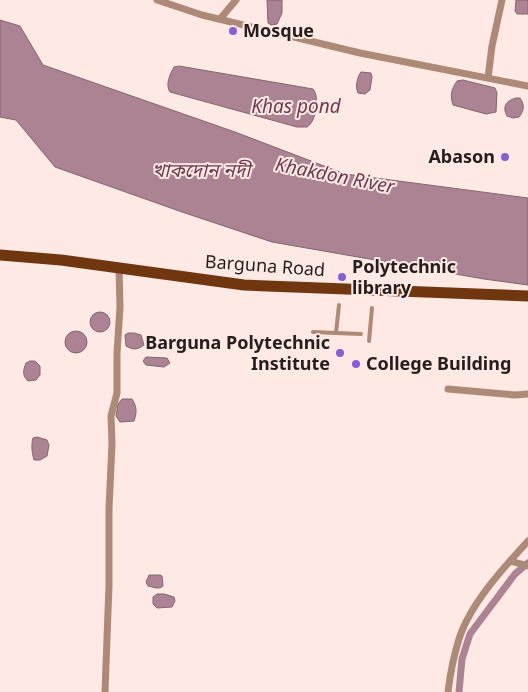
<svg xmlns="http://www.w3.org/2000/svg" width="528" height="692" font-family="'Noto Sans','Noto Sans Bengali',sans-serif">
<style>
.water{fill:#ab8392;stroke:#83656f}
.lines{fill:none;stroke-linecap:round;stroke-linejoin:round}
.canal{stroke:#ab8392;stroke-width:7}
.lane{stroke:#ac8a77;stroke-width:4}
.street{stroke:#ac8a77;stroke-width:7}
.primary{stroke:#703610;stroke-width:11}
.poi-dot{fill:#8a5dd6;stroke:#fee9e4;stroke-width:2}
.labels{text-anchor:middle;stroke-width:4;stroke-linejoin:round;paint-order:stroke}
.poi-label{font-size:18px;font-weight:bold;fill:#251e1c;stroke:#fee9e4;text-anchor:start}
.street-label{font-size:18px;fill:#251e1c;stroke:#fee9e4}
.water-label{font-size:19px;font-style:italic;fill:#6e3850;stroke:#fee9e4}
</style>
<rect width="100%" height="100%" fill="#fee9e4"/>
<!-- water -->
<g class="water">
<polygon points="267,0 282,0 282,13 277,24 271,25 268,23"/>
<polygon points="516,0 528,0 528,14 517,14 515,11"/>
<polygon points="0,20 20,26 43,65 235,132 345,174 528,198 528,285 484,279 272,242 182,212 55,167 16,120 0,117"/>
<path d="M179 66 313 89C320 97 316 122 307 127H297L170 92C165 85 170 74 174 67Z"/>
<path d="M361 72 371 73 372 77 370 90 365 94 358 93C355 87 357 77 361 72Z"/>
<path d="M463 80 495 88 497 93 496 112 486 114 453 105C450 95 451 90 457 81Z"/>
<path d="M516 98H520C525 105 524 111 519 117L513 118 507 116C502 106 506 101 516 98Z"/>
<circle cx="100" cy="322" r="10"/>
<circle cx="76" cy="342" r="11"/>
<path d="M128 333H134L141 335 144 345C137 350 133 350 126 346L125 335Z"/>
<polygon points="146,357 167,358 170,363 164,367 146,365 143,361"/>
<path d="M30 361H35L40 366V375L36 380 28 381C22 375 23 371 26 363Z"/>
<path d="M122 399H132C137 407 137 412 134 421L120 422 116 416 118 404Z"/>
<path d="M37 437 47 440 49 445 47 456 40 460H34C32 453 31 445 33 438Z"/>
<path d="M149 575H160L162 576 163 586C159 590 153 587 148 586L146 582Z"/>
<polygon points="157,594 164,594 174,597 175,601 172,607 157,608 153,604 153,597"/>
</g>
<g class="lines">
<!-- canal -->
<polyline class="canal" points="459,692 462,659 470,634 515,574 528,563"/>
<!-- lane -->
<g class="lane">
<polyline points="313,332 336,333 339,305"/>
<polyline points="336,333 361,334"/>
<polyline points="369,341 372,308"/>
</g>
<!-- street -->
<g class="street">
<polyline points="157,0 202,15 360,53 528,86"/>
<polyline points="220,19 236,0"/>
<polyline points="488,78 492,46 502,0"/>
<polyline points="448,389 515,395 528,394"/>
<polyline points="510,561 528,566"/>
<polyline points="105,692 109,585 109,508 112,444 111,416 117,393 117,353 120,307 119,268"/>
<path d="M448 692C450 675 454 655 459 639 470 604 504 567 528 541"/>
</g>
<!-- primary -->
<polyline class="primary" points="0,255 61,260 244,285 528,296"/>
</g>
<!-- markers -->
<g class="poi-dot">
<circle cx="233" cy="31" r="5"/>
<circle cx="505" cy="157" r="5"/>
<circle cx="342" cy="277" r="5"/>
<circle cx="340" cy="353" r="5"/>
<circle cx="356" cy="364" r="5"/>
</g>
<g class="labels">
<!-- poi labels -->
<g class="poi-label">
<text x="243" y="37">Mosque</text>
<text x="495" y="163" text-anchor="end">Abason</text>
<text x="352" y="273">Polytechnic<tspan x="352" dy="21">library</tspan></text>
<text x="330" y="349" text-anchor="end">Barguna Polytechnic<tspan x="330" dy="21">Institute</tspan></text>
<text x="366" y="370">College Building</text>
</g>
<!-- street labels -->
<g class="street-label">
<text transform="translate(265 266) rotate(4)" y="6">Barguna Road</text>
</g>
<!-- water labels -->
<g class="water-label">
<text x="296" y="113">Khas pond</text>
<text x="201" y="177">খাকদোন নদী</text>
<text transform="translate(335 175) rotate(11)" y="7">Khakdon River</text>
</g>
</g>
</svg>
